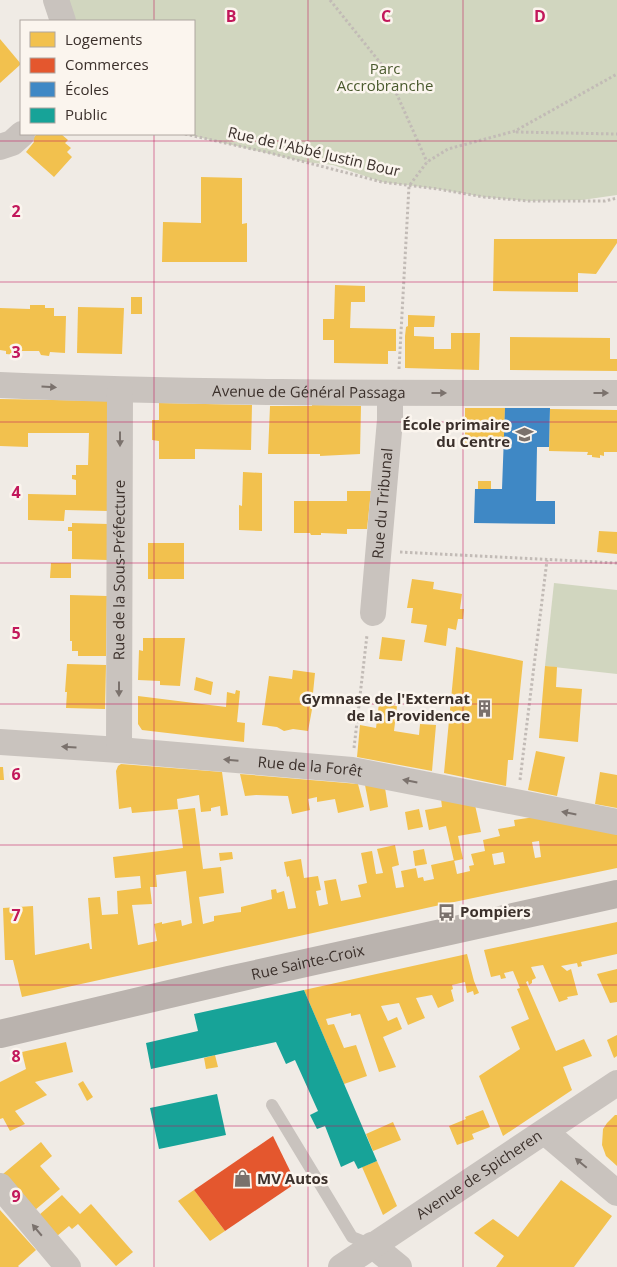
<svg xmlns="http://www.w3.org/2000/svg" width="617" height="1267" font-family="'Open Sans',sans-serif">
<style>
.green{fill:#d1d6bf}
.homes{fill:#f2c14e;fill-rule:evenodd}
.shops{fill:#e4572e}
.schools{fill:#3f88c5}
.public{fill:#17a398}
.lines{fill:none;stroke-linecap:round;stroke-linejoin:round}
.path{stroke:#c2bbb6;stroke-width:3;stroke-dasharray:2.5 2.5;stroke-linecap:butt}
.service{stroke:#c9c3be;stroke-width:12}
.minor{stroke:#c9c3be;stroke-width:26}
.secondary{stroke:#bab3ae;stroke-width:28}
.oneway{fill:#7b726d}
.grid{fill:none;stroke:#c2185b;stroke-width:1;stroke-opacity:0.55}
.labels{text-anchor:middle;stroke-width:5;stroke-linejoin:round;paint-order:stroke}
.park-label{font-size:15px;fill:#4a5a2e;stroke:#fbf5ee}
.street-label{font-size:15px;fill:#3b302b;stroke:#fbf5ee}
.poi-label{font-size:15px;font-weight:bold;fill:#3b302b;stroke:#fbf5ee;text-anchor:end}
.grid-label{font-size:16px;text-anchor:middle;font-weight:bold;fill:#c2185b;stroke:#fbf5ee;stroke-width:5;stroke-linejoin:round;paint-order:stroke}
</style>
<rect width="100%" height="100%" fill="#f0ebe5"/>
<!-- green -->
<g class="green">
<polygon points="66,0 617,0 617,195 582,200 529,201 484,197 438,189 382,182 333,165 305,162 185,134 194,134 194,21 76,21"/>
<polygon points="554,583 617,590 617,674 545,666"/>
</g>
<!-- homes -->
<g class="homes">
<polygon points="0,39 21,64 0,83"/>
<polygon points="37,134 61,134 68,140 65,143 71,148 67,152 72,157 54,177 26,152 34,142 33,138"/>
<polygon points="201,177 242,178 242,224 247,223 247,262 162,262 163,222 201,223"/>
<polygon points="494,239 617,239 617,243 596,274 578,273 578,292 493,291"/>
<polygon points="335,285 365,286 365,302 351,302 350,328 396,329 396,351 388,351 388,364 334,363 334,340 323,340 323,319 334,319"/>
<rect x="131" y="297" width="11" height="17"/>
<polygon points="30,305 45,305 45,308 54,308 54,316 66,316 65,353 50,352 49,356 41,355 39,351 17,351 16,355 6,354 6,351 0,350 0,308 30,309"/>
<polygon points="78,307 124,308 122,354 77,353"/>
<polygon points="408,315 435,316 434,327 414,327 414,336 434,337 434,349 451,349 451,333 480,333 479,370 405,368 405,336 406,327 408,326"/>
<polygon points="510,337 610,338 610,359 617,359 617,371 510,370"/>
<polygon points="0,399 108,401 108,511 65,510 64,521 28,520 28,494 76,495 76,480 72,479 72,475 76,475 76,465 88,465 89,433 28,433 28,447 0,446"/>
<polygon points="159,403 252,405 251,450 195,449 195,459 159,459 159,441 152,440 152,420 159,420"/>
<polygon points="312,405 361,406 360,454 320,456 320,454 268,454 270,406 312,406"/>
<polygon points="465,408 505,408 504,444 465,443"/>
<polygon points="550,409 617,410 617,452 604,452 604,456 600,455 600,458 592,457 592,455 587,455 588,452 549,451"/>
<polygon points="243,472 262,473 262,531 239,530 239,505 242,506"/>
<rect x="478" y="481" width="13" height="8"/>
<polygon points="347,491 371,491 367,529 347,529 347,534 321,533 321,535 311,535 310,533 294,533 294,501 347,501"/>
<polygon points="72,523 108,524 107,560 72,559 72,531 68,531 68,527 72,527"/>
<polygon points="599,531 617,532 617,554 597,552"/>
<rect x="148" y="543" width="36" height="36"/>
<polygon points="51,563 71,563 71,578 50,578"/>
<polygon points="412,579 434,582 433,589 462,594 460,609 464,609 463,619 458,619 456,630 448,628 446,646 424,642 427,625 411,623 413,608 407,608"/>
<polygon points="70,595 107,596 106,656 78,656 78,651 72,651 72,641 70,641"/>
<polygon points="382,637 405,640 402,661 379,659"/>
<polygon points="143,638 185,638 180,686 160,685 160,681 138,680 139,650 143,651"/>
<polygon points="456,647 523,661 513,760 508,760 506,786 444,773"/>
<polygon points="67,664 106,665 105,709 66,708 67,692 65,692"/>
<polygon points="545,666 557,667 556,687 582,689 578,742 539,738"/>
<polygon points="293,670 315,673 312,703 313,704 308,731 293,729 284,731 277,727 262,725 269,676 292,679"/>
<polygon points="196,677 213,682 211,695 194,690"/>
<polygon points="236,690 240,691 237,722 245,723 244,742 142,730 138,724 138,696 226,707 227,692 235,694"/>
<polygon points="379,703 397,706 394,731 419,735 420,724 436,725 432,771 357,757 360,725 376,728"/>
<polygon points="536,751 565,757 557,796 528,790"/>
<polygon points="121,764 222,772 228,815 221,816 220,806 211,808 211,811 201,812 199,795 177,799 178,809 132,813 131,807 119,809 116,771 118,766"/>
<polygon points="0,767 3,767 4,780 0,780"/>
<polygon points="600,772 617,775 617,808 595,804"/>
<polygon points="240,774 358,784 364,807 338,813 335,799 317,802 317,797 308,799 310,810 292,814 288,796 256,795 245,796"/>
<polygon points="365,785 385,788 388,807 370,811"/>
<polygon points="441,799 475,805 481,832 458,836 463,859 454,861 446,826 429,830 425,810 442,807"/>
<path d="M195 808 203 869 221 867 224 893 199 897 203 924 214 921V916L241 912V907L272 899 271 890 276 889 277 893 284 891 288 909 296 908 289 876 287 877 284 862 301 859 304 878 318 876 321 890 316 891 319 906 328 904 324 881 336 879 341 901 361 897 358 885 367 883 361 853 372 851 376 874 383 873 377 849 395 845 399 865 392 867 396 888 404 887 401 871 416 868 418 878 423 877 424 881 434 879 431 865 454 860 457 874 470 871 469 866 474 865 471 854 485 851 483 840 500 836 498 829 515 826 514 820 535 817 617 832V868L440 905 22 997 13 960H5L3 908 33 906 35 955 89 943 90 949H92L88 898 100 897 102 915 118 914 117 891 141 888 140 876 115 878 113 857 183 848 178 810ZM539 841 541 857 535 858 532 842ZM503 852 505 863 494 865 492 854ZM186 871 192 923 182 926 181 920 162 924V922L154 924 157 941 138 945 132 905 152 904 150 887H157L156 875Z"/>
<polygon points="419,809 423,827 408,830 405,812"/>
<polygon points="424,849 427,864 415,866 413,851"/>
<polygon points="232,852 233,859 220,861 219,853"/>
<polygon points="617,922 617,954 581,962 582,966 578,967 577,963 561,966 567,971 571,969 578,995 567,997 568,999 559,1002 543,965 531,967 536,978 532,980 532,983 529,985 528,981 526,982 556,1051 584,1039 592,1056 563,1067 572,1090 503,1136 479,1076 520,1049 511,1027 529,1019 517,989 520,988 513,971 504,973 506,978 501,979 500,975 491,977 484,950"/>
<polygon points="467,954 474,981 479,993 474,995 473,991 467,993 465,982 452,985 453,989 451,990 454,1001 438,1008 432,995 416,998 425,1018 408,1025 399,1003 381,1006 388,1021 397,1017 402,1029 383,1037 396,1067 379,1072 360,1014 351,1016 351,1013 326,1019 328,1025 334,1024 344,1048 356,1045 367,1076 344,1084 304,990"/>
<polygon points="617,969 617,1002 610,1003 597,974"/>
<polygon points="617,1035 617,1056 614,1058 607,1040"/>
<polygon points="66,1042 73,1072 35,1082 47,1095 15,1111 25,1124 10,1131 3,1118 0,1119 0,1082 26,1069 22,1052"/>
<polygon points="215,1055 218,1067 206,1069 204,1058"/>
<polygon points="83,1081 93,1097 87,1101 78,1084"/>
<polygon points="483,1110 490,1127 472,1134 474,1139 457,1145 449,1126 466,1119 465,1117"/>
<polygon points="615,1115 617,1115 617,1166 606,1156 602,1145 603,1129 607,1123"/>
<polygon points="393,1122 401,1140 373,1151 366,1134"/>
<polygon points="41,1142 52,1156 40,1166 60,1189 35,1210 3,1174"/>
<polygon points="377,1161 397,1206 383,1215 362,1167"/>
<polygon points="561,1180 612,1216 574,1267 496,1267 504,1256 474,1233 493,1219 518,1237"/>
<polygon points="194,1190 225,1231 210,1241 178,1201"/>
<polygon points="62,1195 80,1214 91,1204 133,1252 116,1266 78,1224 72,1229 69,1226 57,1236 39,1215"/>
<polygon points="0,1210 36,1250 18,1266 19,1267 0,1267"/>
</g>
<!-- shops -->
<polygon class="shops" points="273,1136 296,1183 225,1231 194,1190"/>
<!-- schools -->
<polygon class="schools" points="505,408 550,408 549,447 537,447 536,501 555,501 555,524 474,523 475,489 502,489"/>
<!-- public -->
<g class="public">
<polygon points="304,990 377,1161 358,1169 354,1161 341,1167 325,1126 317,1129 310,1115 318,1111 295,1060 286,1064 276,1042 151,1069 146,1043 198,1031 194,1014"/>
<polygon points="217,1094 226,1135 159,1149 150,1108"/>
</g>
<g class="lines">
<!-- path -->
<g class="path">
<polyline points="330,0 386,70 427,162"/>
<polyline points="516,132 617,134"/>
<polyline points="185,134 270,153 382,182 438,189 484,197 529,201 605,201 617,198"/>
<polyline points="399,369 409,186 427,162 448,149 515,131 617,74"/>
<polyline points="400,552 617,563"/>
<polyline points="354,748 367,635"/>
<polyline points="520,780 547,560"/>
</g>
<!-- service -->
<polyline class="service" points="272,1105 352,1237 372,1245"/>
<!-- minor -->
<g class="minor">
<polyline points="56,0 63,21"/>
<polyline points="0,147 12,143 22,134"/>
<path id="s1" d="M0 385C206 394 411 393 617 393"/>
<path id="s2" d="M373 613 390 420V393"/>
<path id="s3" d="M0 742 119 750 352 770 617 822"/>
<path id="s4" d="M119 750 120 390"/>
<polyline points="545,1132 617,1193"/>
<polyline points="0,1186 68,1267"/>
<polyline points="372,1245 399,1267"/>
<path id="s5" d="M341 1267 617 1083"/>
</g>
<!-- secondary -->
<path class="secondary" id="s6" d="M0 1034 229 980 617 894"/>
</g>
<!-- one-way arrows -->
<defs><path id="oneway-solid" d="M-6-.8H1V-3.2L6.5 0L1 3.2V.8H-6Z" transform="scale(1.25)"/></defs>
<g class="oneway">
<use href="#oneway-solid" transform="translate(49 387) rotate(3)"/>
<use href="#oneway-solid" transform="translate(439 393)"/>
<use href="#oneway-solid" transform="translate(601 393)"/>
<use href="#oneway-solid" transform="translate(120 439) rotate(90)"/>
<use href="#oneway-solid" transform="translate(119 689) rotate(90)"/>
<use href="#oneway-solid" transform="translate(69 747) rotate(-177)"/>
<use href="#oneway-solid" transform="translate(231 760) rotate(-175)"/>
<use href="#oneway-solid" transform="translate(410 781) rotate(-169)"/>
<use href="#oneway-solid" transform="translate(569 813) rotate(-169)"/>
<use href="#oneway-solid" transform="translate(581 1163) rotate(-140)"/>
<use href="#oneway-solid" transform="translate(37 1230) rotate(-130)"/>
</g>
<!-- grid -->
<path class="grid" d="M154 0V21M308 0V1267M463 0V1267M154 134V1267M0 141H617M0 282H617M0 422H617M0 563H617M0 704H617M0 845H617M0 985H617M0 1126H617"/>
<!-- icons -->
<defs>
<symbol id="school-bare" viewBox="-9 -9 18 18"><path d="M0-5L7-2L0 1L-7-2ZM-4 1L0 2.5L4 1V4Q0 6-4 4Z" fill="#7a716c" stroke="#fbf5ee" stroke-width="2.5" paint-order="stroke"/></symbol>
<symbol id="building-bare" viewBox="-9 -9 18 18"><path d="M-4-6H4V6H1V3H-1V6H-4ZM-2.5-4.3h1.7v1.8h-1.7ZM.8-4.3h1.7v1.8H.8ZM-2.5-1h1.7V.8h-1.7ZM.8-1h1.7V.8H.8Z" fill="#7a716c" stroke="#fbf5ee" stroke-width="2.5" paint-order="stroke"/></symbol>
<symbol id="bus-bare" viewBox="-9 -9 18 18"><path d="M-5-6H5V4H4V6H2V4H-2V6H-4V4H-5ZM-3.5-4V0h7V-4ZM-3.5 1.2v1.5H-2V1.2ZM2 1.2v1.5H3.5V1.2Z" fill="#7a716c" stroke="#fbf5ee" stroke-width="2.5" paint-order="stroke"/></symbol>
<symbol id="shop-bare" viewBox="-9 -9 18 18"><path d="M-5-2.5h2.3a2.7 3.5 0 0 1 5.4 0H5L5.5 6h-11ZM-1.5-2.5h3a1.5 2.3 0 0 0-3 0Z" fill="#7a716c" stroke="#fbf5ee" stroke-width="2.5" paint-order="stroke"/></symbol>
</defs>
<g fill-rule="evenodd">
<use href="#school-bare" x="512" y="422" width="25" height="25"/>
<use href="#building-bare" x="472" y="696" width="25" height="25"/>
<use href="#bus-bare" x="434" y="900" width="25" height="25"/>
<use href="#shop-bare" x="230" y="1166" width="25" height="25"/>
</g>
<g class="labels">
<!-- park labels -->
<g class="park-label">
<text x="385" y="74">Parc<tspan x="385" dy="17">Accrobranche</tspan></text>
</g>
<!-- street labels -->
<g class="street-label">
<text transform="translate(314 152) rotate(13)" y="5">Rue de l'Abbé Justin Bour</text>
<text dy="5" stroke="none"><textPath href="#s1" startOffset="309">Avenue de Général Passaga</textPath></text>
<text dy="5" stroke="none"><textPath href="#s2" startOffset="110">Rue du Tribunal</textPath></text>
<text dy="5" stroke="none"><textPath href="#s4" startOffset="180">Rue de la Sous-Préfecture</textPath></text>
<text dy="5" stroke="none"><textPath href="#s3" startOffset="311">Rue de la Forêt</textPath></text>
<text dy="5" stroke="none"><textPath href="#s6" startOffset="316">Rue Sainte-Croix</textPath></text>
<text dy="5" stroke="none"><textPath href="#s5" startOffset="166">Avenue de Spicheren</textPath></text>
</g>
<!-- poi labels -->
<g class="poi-label">
<text x="510" y="430">École primaire<tspan x="510" dy="17">du Centre</tspan></text>
<text x="470" y="704">Gymnase de l'Externat<tspan x="470" dy="17">de la Providence</tspan></text>
<text x="460" y="917" text-anchor="start">Pompiers</text>
<text x="257" y="1184" text-anchor="start">MV Autos</text>
</g>
</g>
<g class="grid-label">
<text x="231" y="22">B</text>
<text x="386" y="22">C</text>
<text x="540" y="22">D</text>
<text x="16" y="217">2</text>
<text x="16" y="358">3</text>
<text x="16" y="498">4</text>
<text x="16" y="639">5</text>
<text x="16" y="780">6</text>
<text x="16" y="921">7</text>
<text x="16" y="1062">8</text>
<text x="16" y="1202">9</text>
</g>
<!-- legend -->
<rect x="20" y="20" width="175" height="115" fill="#fbf5ee" stroke="#aea6a0"/>
<rect x="30" y="32" width="25" height="15" fill="#f2c14e" stroke="#aea6a0"/>
<text x="65" y="45" font-size="15" fill="#3b302b">Logements</text>
<rect x="30" y="58" width="25" height="15" fill="#e4572e" stroke="#aea6a0"/>
<text x="65" y="70" font-size="15" fill="#3b302b">Commerces</text>
<rect x="30" y="82" width="25" height="15" fill="#3f88c5" stroke="#aea6a0"/>
<text x="65" y="95" font-size="15" fill="#3b302b">Écoles</text>
<rect x="30" y="108" width="25" height="15" fill="#17a398" stroke="#aea6a0"/>
<text x="65" y="120" font-size="15" fill="#3b302b">Public</text>
</svg>
